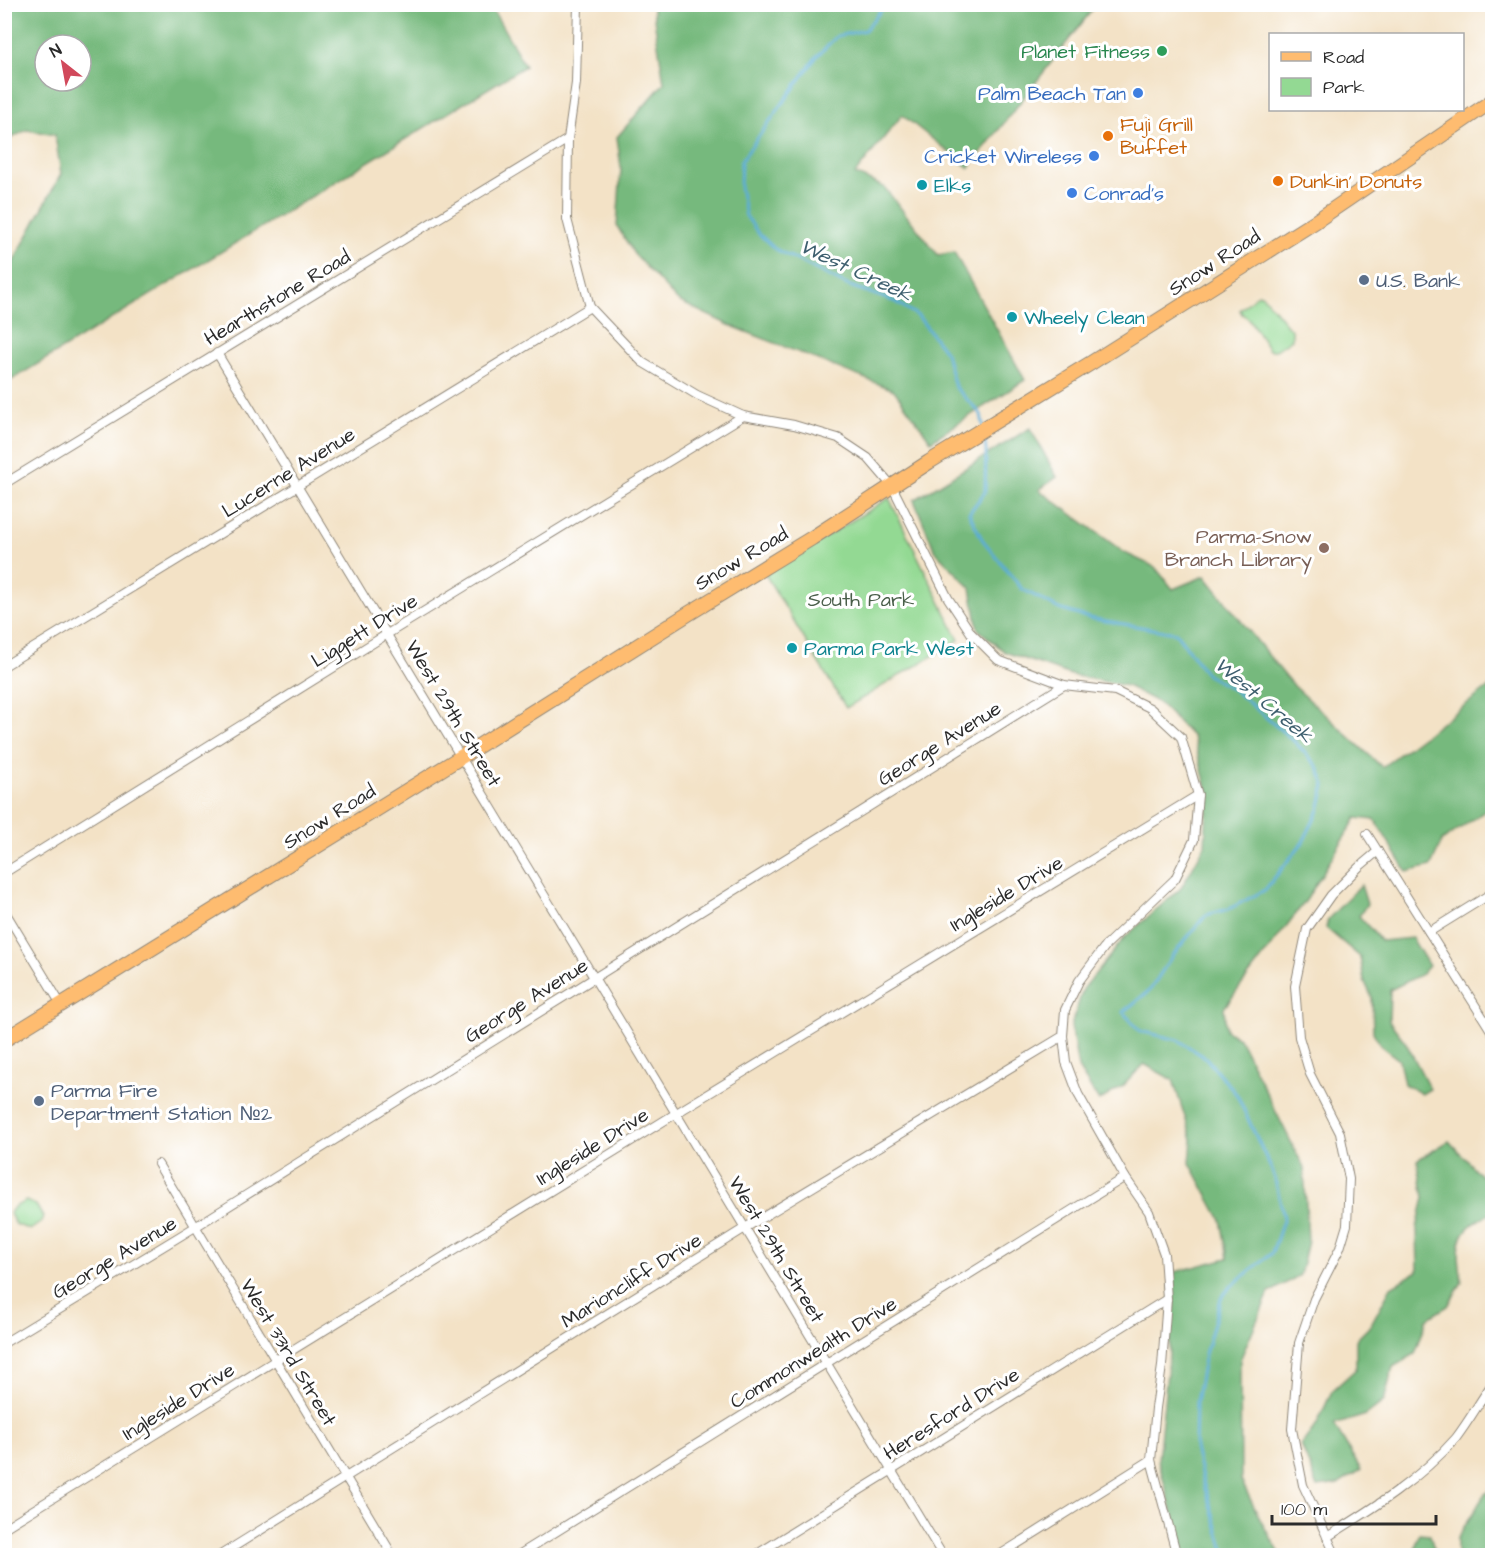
<svg xmlns="http://www.w3.org/2000/svg" width="1497" height="1560" font-family="'Architects Daughter',sans-serif">
<style>
.green{fill:#93d993;stroke:#5f825f;stroke-width:1.5}
.forest{fill:#76b97d;stroke:#507254;stroke-width:1.5;fill-rule:evenodd}
.lines{fill:none;stroke-linecap:round;stroke-linejoin:round}
.stream{stroke:#5badd6;stroke-width:3}
.street-casing{stroke:#8f8678;stroke-width:10}
.primary-casing{stroke:#8f8678;stroke-width:16}
.street{stroke:#fff;stroke-width:8}
.primary{stroke:#febc70;stroke-width:14}
.leisure-dot{fill:#2e9e5b;stroke:#fff;stroke-width:2}
.shop-dot{fill:#3f7fe0;stroke:#fff;stroke-width:2}
.food-dot{fill:#e8710a;stroke:#fff;stroke-width:2}
.culture-dot{fill:#0f9aa8;stroke:#fff;stroke-width:2}
.service-dot{fill:#5c6f8a;stroke:#fff;stroke-width:2}
.education-dot{fill:#8d6e63;stroke:#fff;stroke-width:2}
.labels{text-anchor:middle;stroke-width:6;stroke-linejoin:round;paint-order:stroke}
.leisure-label{font-size:20px;fill:#27864d;stroke:#fff;text-anchor:end}
.shop-label{font-size:20px;fill:#366cbe;stroke:#fff;text-anchor:end}
.food-label{font-size:20px;fill:#c56008;stroke:#fff;text-anchor:start}
.culture-label{font-size:20px;fill:#0d838f;stroke:#fff;text-anchor:start}
.street-label{font-size:20px;fill:#2b2b2b;stroke:#fff}
.service-label{font-size:20px;fill:#4e5e75;stroke:#fff;text-anchor:start}
.education-label{font-size:20px;fill:#785e54;stroke:#fff;text-anchor:end}
.park-label{font-size:20px;fill:#4a5f4a;stroke:#fff}
.water-label{font-size:21px;font-style:italic;fill:#3e5f6f;stroke:#fff}
</style>
<rect width="100%" height="100%" fill="#fff"/>
<filter id="ink" filterUnits="userSpaceOnUse"><feTurbulence type="fractalNoise" baseFrequency=".0167" numOctaves="2"/><feDisplacementMap in="SourceGraphic" scale="12" xChannelSelector="R" yChannelSelector="G"/><feConvolveMatrix kernelMatrix="1 2 1 2 8 2 1 2 1" color-interpolation-filters="sRGB"/></filter>
<filter id="wash" filterUnits="userSpaceOnUse"><feTurbulence type="fractalNoise" baseFrequency=".008" numOctaves="4" result="noise"/><feDisplacementMap in="SourceGraphic" scale="24" xChannelSelector="R" yChannelSelector="G"/><feGaussianBlur stdDeviation="1.35" result="paint"/><feColorMatrix in="noise" values="0 0 0 0 0 0 0 0 0 0 0 0 0 0 0 0 0 1.4 0 .05"/><feComposite in="paint" operator="in"/></filter>
<g filter="url(#wash)">
<rect width="100%" height="100%" fill="#f3e2c6"/>
<!-- green -->
<g class="green">
<polygon points="1258,294 1263,296 1292,331 1292,339 1276,350 1269,350 1249,319 1242,314 1240,310"/>
<polygon points="889,498 959,640 846,708 765,574"/>
<polygon points="26,1201 36,1205 43,1217 40,1223 30,1230 15,1224 10,1213 14,1207"/>
</g>
<!-- forest -->
<g class="forest">
<path d="M5 4 490 5 525 66 5 384V277L61 174 55 135 27 130 5 141ZM45 45H81V81H45Z"/>
<polygon points="652,5 1096,5 969,168 902,115 855,174 884,187 938,255 954,252 1025,380 931,441 894,390 729,325 678,301 634,254 617,226 621,168 617,137 664,83"/>
<polygon points="1030,428 1057,477 1039,490 1125,553 1155,567 1173,589 1205,576 1290,682 1382,767 1492,685 1492,806 1442,841 1431,866 1407,872 1375,820 1356,818 1307,899 1224,1008 1226,1030 1239,1038 1304,1168 1308,1241 1300,1275 1269,1293 1240,1360 1241,1480 1262,1523 1281,1555 1184,1555 1158,1460 1169,1354 1171,1273 1228,1258 1221,1220 1190,1163 1192,1139 1173,1080 1144,1064 1123,1086 1099,1101 1078,1068 1071,1026 1083,989 1125,937 1181,888 1205,845 1208,792 1193,737 1159,703 1127,686 1071,675 1005,652 978,629 971,588 935,551 914,500"/>
<polygon points="1361,885 1367,904 1359,916 1381,941 1412,938 1429,966 1422,974 1390,990 1389,1021 1406,1043 1430,1089 1422,1094 1404,1084 1399,1060 1381,1046 1373,1032 1372,998 1364,980 1360,957 1326,928 1328,919"/>
<path d="M1449 1141 1483 1178H1492V1213C1454 1229 1457 1246 1462 1282L1448 1306 1427 1319 1415 1354 1393 1367 1384 1401 1366 1415 1334 1425 1361 1470 1339 1484 1318 1487 1301 1445 1317 1424 1332 1391 1356 1369V1340L1370 1326 1391 1287 1418 1271 1417 1228 1424 1197 1417 1160Z"/>
<polygon points="1492,1488 1492,1555 1457,1555 1457,1538 1485,1494"/>
<polygon points="1419,1534 1430,1535 1434,1549 1431,1555 1417,1555 1415,1549"/>
</g>
<g class="lines">
<!-- stream -->
<g class="stream">
<polyline points="886,4 865,30 837,36 817,56 741,161 740,187 746,216 758,233 775,249 847,285 896,302 918,316 946,353 955,387 981,414 983,425"/>
<polyline points="984,435 986,451 985,492 969,513 982,539 1022,589 1059,609 1089,618 1176,633 1207,675 1234,690 1296,743 1318,767 1325,785 1319,810 1303,842 1265,890 1229,909 1206,915 1172,956 1150,990 1123,1012 1140,1031 1178,1040 1206,1058 1237,1095 1274,1175 1284,1218 1272,1253 1230,1287 1221,1299 1205,1354 1196,1402 1195,1448 1203,1482 1226,1556"/>
</g>
</g>
</g>
<g filter="url(#ink)">
<g class="lines">
<defs>
<g id="street">
<polyline points="578,4 576,83 568,139 567,219 590,307 642,362 697,395 743,416 794,425 838,438 868,458 892,486 948,598 971,633 998,660 1064,685 1115,691 1150,708 1181,737 1198,795 1194,840 1175,879 1106,945 1079,981 1065,1010 1063,1036 1066,1062 1078,1094 1125,1177 1149,1212 1164,1254 1167,1299 1162,1366 1156,1408 1151,1460 1177,1556"/>
<polyline points="217,353 943,1556"/>
<polyline points="4,484 568,139"/>
<polyline points="4,666 590,307"/>
<polyline points="1367,834 1492,1032"/>
<polyline points="4,873 397,628 743,416"/>
<polyline points="4,910 62,1006"/>
<polyline points="1429,932 1492,893"/>
<polyline points="158,1164 393,1556"/>
<polyline points="4,1343 195,1227 1064,685"/>
<polyline points="4,1528 675,1114 1198,795"/>
<path d="M1327 1537C1374 1508 1419 1480 1456 1438 1469 1421 1480 1401 1492 1384"/>
<polyline points="219,1556 745,1228 1063,1036"/>
<polyline points="517,1556 1125,1177"/>
<polyline points="754,1556 1167,1299"/>
<polyline points="998,1556 1151,1460"/>
<polyline points="1336,1556 1303,1485 1292,1429 1299,1343 1314,1299 1340,1248 1347,1225 1349,1179 1340,1133 1310,1074 1299,1037 1295,986 1307,929 1331,895 1359,867 1378,851"/>
</g>
<polyline id="primary" points="4,1040 461,757 688,614 812,538 929,462 1091,363 1316,221 1492,101"/>
</defs>
<!-- street casing -->
<use href="#street" class="street-casing"/>
<!-- primary casing -->
<use href="#primary" class="primary-casing"/>
<!-- street -->
<use href="#street" class="street"/>
<!-- primary -->
<use href="#primary" class="primary"/>
</g>
</g>
<!-- markers -->
<circle class="leisure-dot" cx="1162" cy="51" r="6"/>
<g class="shop-dot">
<circle cx="1138" cy="93" r="6"/>
<circle cx="1094" cy="156" r="6"/>
<circle cx="1072" cy="193" r="6"/>
</g>
<g class="food-dot">
<circle cx="1108" cy="136" r="6"/>
<circle cx="1278" cy="181" r="6"/>
</g>
<g class="culture-dot">
<circle cx="922" cy="185" r="6"/>
<circle cx="1012" cy="317" r="6"/>
<circle cx="792" cy="648" r="6"/>
</g>
<g class="service-dot">
<circle cx="1364" cy="280" r="6"/>
<circle cx="39" cy="1101" r="6"/>
</g>
<circle class="education-dot" cx="1324" cy="548" r="6"/>
<g class="labels">
<!-- leisure labels -->
<g class="leisure-label">
<text x="1150" y="58">Planet Fitness</text>
</g>
<!-- shop labels -->
<g class="shop-label">
<text x="1126" y="100">Palm Beach Tan</text>
<text x="1082" y="163">Cricket Wireless</text>
<text x="1084" y="200" text-anchor="start">Conrad's</text>
</g>
<!-- food labels -->
<g class="food-label">
<text x="1120" y="131">Fuji Grill<tspan x="1120" dy="23">Buffet</tspan></text>
<text x="1290" y="188">Dunkin' Donuts</text>
</g>
<!-- culture labels -->
<g class="culture-label">
<text x="934" y="192">Elks</text>
<text x="1024" y="324">Wheely Clean</text>
<text x="804" y="655">Parma Park West</text>
</g>
<!-- street labels -->
<g class="street-label">
<text transform="translate(1214 262) rotate(-33)" y="7">Snow Road</text>
<text transform="translate(277 297) rotate(-31)" y="7">Hearthstone Road</text>
<text transform="translate(288 472) rotate(-32)" y="7">Lucerne Avenue</text>
<text transform="translate(741 558) rotate(-31)" y="7">Snow Road</text>
<text transform="translate(364 630) rotate(-32)" y="7">Liggett Drive</text>
<text transform="translate(454 713) rotate(59)" y="7">West 29th Street</text>
<text transform="translate(939 743) rotate(-32)" y="7">George Avenue</text>
<text transform="translate(329 816) rotate(-32)" y="7">Snow Road</text>
<text transform="translate(1006 893) rotate(-31)" y="7">Ingleside Drive</text>
<text transform="translate(526 1000) rotate(-32)" y="7">George Avenue</text>
<text transform="translate(592 1146) rotate(-32)" y="7">Ingleside Drive</text>
<text transform="translate(777 1249) rotate(59)" y="7">West 29th Street</text>
<text transform="translate(114 1257) rotate(-31)" y="7">George Avenue</text>
<text transform="translate(631 1280) rotate(-32)" y="7">Marioncliff Drive</text>
<text transform="translate(289 1352) rotate(59)" y="7">West 33rd Street</text>
<text transform="translate(813 1352) rotate(-32)" y="7">Commonwealth Drive</text>
<text transform="translate(178 1401) rotate(-32)" y="7">Ingleside Drive</text>
<text transform="translate(951 1413) rotate(-32)" y="7">Heresford Drive</text>
</g>
<!-- service labels -->
<g class="service-label">
<text x="1376" y="287">U.S. Bank</text>
<text x="51" y="1097">Parma Fire<tspan x="51" dy="23">Department Station №2</tspan></text>
</g>
<!-- education labels -->
<g class="education-label">
<text x="1312" y="543">Parma-Snow<tspan x="1312" dy="23">Branch Library</tspan></text>
</g>
<!-- park labels -->
<g class="park-label">
<text x="861" y="606">South Park</text>
</g>
<!-- water labels -->
<g class="water-label">
<text transform="translate(856 270) rotate(25)" y="7">West Creek</text>
<text transform="translate(1264 700) rotate(40)" y="7">West Creek</text>
</g>
</g>
<!-- margin -->
<rect width="1497" height="1560" fill="none" stroke="#fff" stroke-width="24"/>
<!-- legend -->
<rect x="1269" y="33" width="195" height="78" fill="#ffffff" stroke="#aaaaaa" stroke-width="1.5"/>
<rect x="1281" y="52" width="30" height="9" fill="#febc70" stroke="#aaaaaa" stroke-width="1.5"/>
<text x="1323" y="63" font-size="18" fill="#2b2b2b">Road</text>
<rect x="1281" y="78" width="30" height="18" fill="#93d993" stroke="#aaaaaa" stroke-width="1.5"/>
<text x="1323" y="93" font-size="18" fill="#2b2b2b">Park</text>
<!-- north arrow -->
<g transform="translate(63 63) rotate(329)"><circle r="28" fill="#ffffff" stroke="#aaaaaa" stroke-width="1.5"/>
<path d="M0-4.5L10 22L0 15L-10 22Z" fill="#d1495b"/>
<text y="-9" font-size="16" font-weight="bold" text-anchor="middle" fill="#2b2b2b">N</text>
</g>
<!-- scale -->
<path d="M1272 1515v9h164v-9" fill="none" stroke="#2b2b2b" stroke-width="3"/>
<text x="1281" y="1515" font-size="18" fill="#2b2b2b" stroke="#ffffff" stroke-width="4.5" paint-order="stroke">100 m</text>
</svg>
